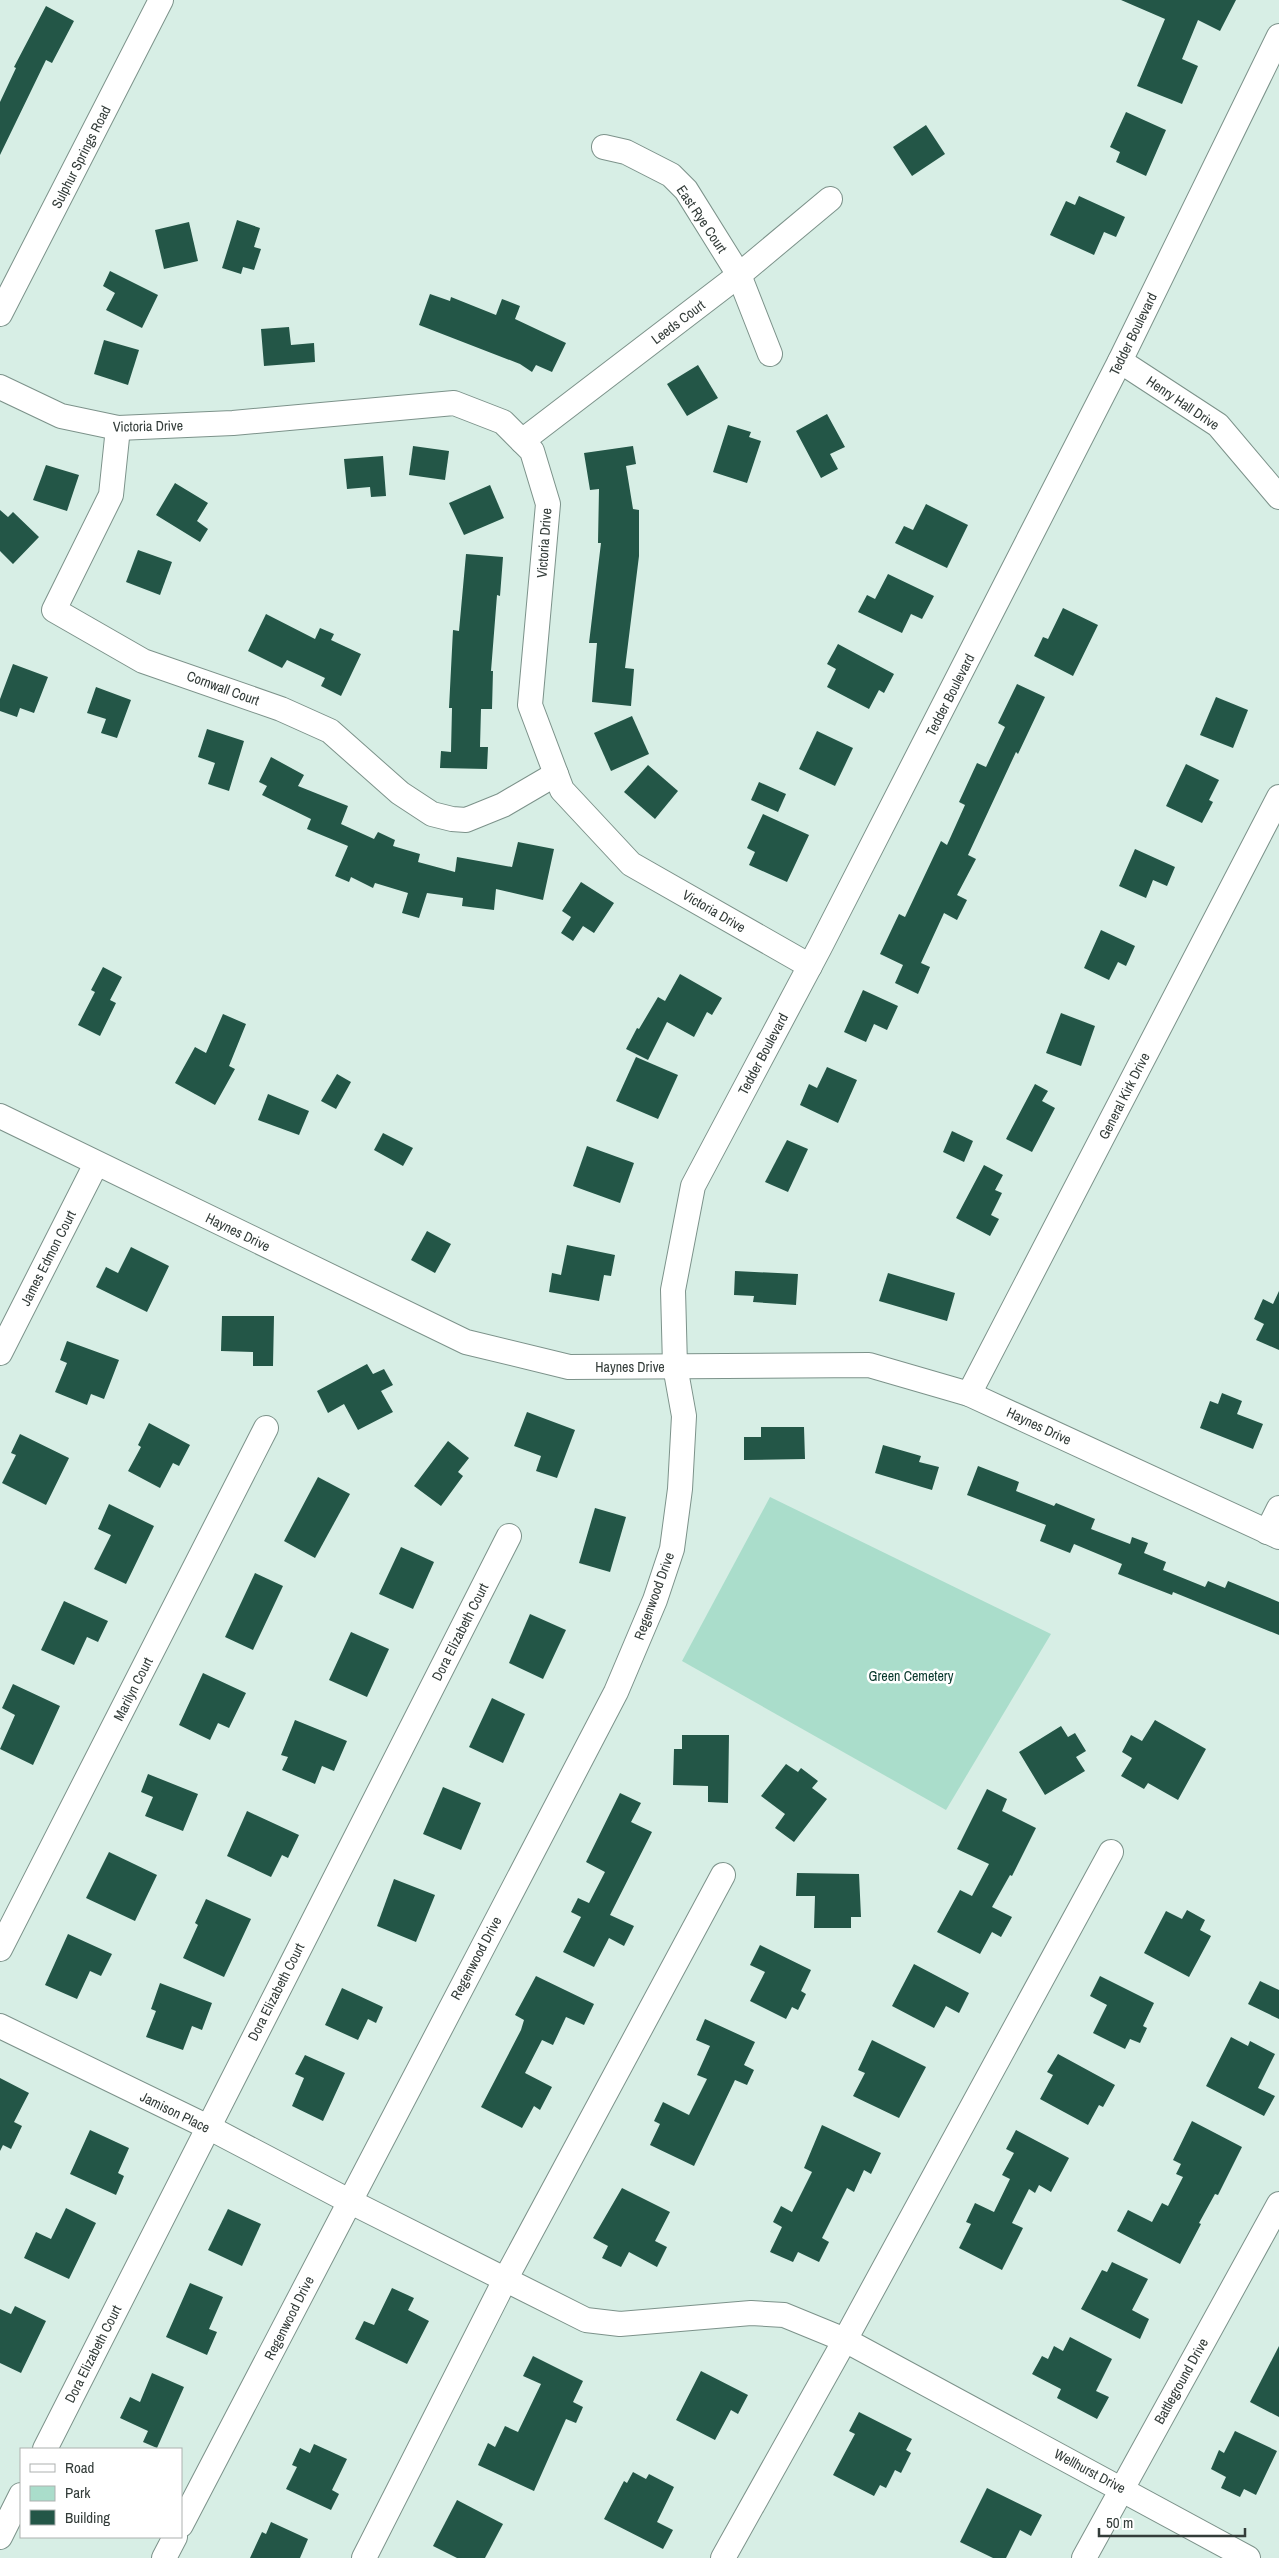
<svg xmlns="http://www.w3.org/2000/svg" width="1279" height="2558" font-family="'Archivo Narrow',sans-serif">
<style>
.green{fill:#aaddcb}
.building{fill:#235647}
.lines{fill:none;stroke-linecap:round;stroke-linejoin:round}
.minor-casing{stroke:#7c928a;stroke-width:26}
.minor{stroke:#fff;stroke-width:24}
.labels{text-anchor:middle;stroke-width:5;stroke-linejoin:round;paint-order:stroke}
.street-label{font-size:14px;fill:#333c39;stroke:#fff}
.park-label{font-size:14px;fill:#06362a;stroke:#fff}
</style>
<rect width="100%" height="100%" fill="#d7eee5"/>
<!-- green -->
<polygon class="green" points="770,1497 1051,1634 946,1810 682,1661"/>
<!-- building -->
<g class="building">
<polygon points="1236,0 1220,31 1198,20 1182,59 1198,66 1182,104 1137,86 1165,19 1121,0"/>
<polygon points="46,6 74,21 52,63 46,60 0,155 0,102 16,68 14,67"/>
<polygon points="1126,112 1166,130 1146,176 1116,162 1120,152 1110,147"/>
<polygon points="926,125 945,154 912,176 893,147"/>
<polygon points="1079,196 1125,217 1116,237 1104,232 1094,255 1050,235 1066,201 1075,205"/>
<polygon points="237,220 260,228 254,247 261,249 254,270 243,267 241,274 222,268"/>
<polygon points="189,222 198,261 164,269 155,230"/>
<polygon points="110,271 158,295 142,328 106,310 115,293 103,286"/>
<polygon points="430,294 450,301 451,297 496,315 502,299 520,306 515,319 566,343 552,372 536,365 532,372 520,364 419,325"/>
<polygon points="289,327 291,345 314,343 315,362 264,366 261,329"/>
<polygon points="104,340 139,350 128,385 94,374"/>
<polygon points="698,365 718,398 687,416 667,384"/>
<polygon points="827,414 845,447 830,454 838,469 821,478 796,431"/>
<polygon points="728,425 751,432 749,437 761,441 747,483 713,472"/>
<polygon points="413,446 449,451 445,480 409,475"/>
<polygon points="633,446 636,464 626,466 633,509 639,510 639,556 625,668 634,669 631,706 592,702 597,643 589,643 601,543 598,543 599,489 590,490 584,453"/>
<polygon points="383,456 386,496 371,497 370,487 347,489 344,459"/>
<polygon points="46,465 79,475 67,511 33,500"/>
<polygon points="175,483 208,503 197,521 208,529 200,542 156,515"/>
<polygon points="490,485 504,518 464,535 449,503"/>
<polygon points="926,504 968,525 947,568 895,543 904,526 913,530"/>
<polygon points="0,510 8,517 13,512 39,537 13,564 0,551"/>
<polygon points="138,550 172,562 160,595 126,582"/>
<polygon points="466,554 503,557 500,596 497,595 491,671 493,671 492,709 481,709 480,747 488,747 487,769 440,768 441,751 451,752 452,708 449,708 453,630 459,631"/>
<polygon points="888,574 934,596 922,619 911,614 902,633 858,612 867,595 875,599"/>
<polygon points="1063,608 1098,625 1073,676 1034,656 1043,637 1048,639"/>
<polygon points="266,614 315,639 320,628 334,634 331,640 361,654 341,696 321,686 325,678 287,660 282,668 248,651"/>
<polygon points="838,644 894,674 884,693 879,690 869,709 827,687 836,669 827,664"/>
<polygon points="13,664 48,677 34,713 20,708 17,717 0,711 0,699"/>
<polygon points="1017,684 1045,697 1018,754 1016,752 968,855 976,859 957,895 967,900 957,920 944,913 921,963 930,967 918,994 895,983 903,965 880,954 899,914 905,917 941,841 947,845 965,805 959,802 977,763 986,767 1005,727 998,723"/>
<polygon points="96,687 131,700 117,738 101,733 106,719 87,713"/>
<polygon points="1216,697 1248,710 1233,748 1200,735"/>
<polygon points="632,716 649,754 611,771 594,733"/>
<polygon points="207,729 244,741 229,791 208,784 215,763 198,757"/>
<polygon points="817,731 853,748 835,786 799,769"/>
<polygon points="271,757 304,775 298,786 348,806 341,824 374,839 378,832 395,840 393,846 420,854 418,862 455,872 457,857 512,867 518,842 554,849 543,900 496,889 494,910 462,906 463,898 427,893 419,918 402,913 408,893 375,883 373,888 351,877 349,882 335,876 348,846 307,829 311,819 262,795 267,786 259,782"/>
<polygon points="1186,764 1219,780 1209,800 1213,802 1202,823 1166,806"/>
<polygon points="648,765 678,791 655,819 624,792"/>
<polygon points="759,782 786,794 778,812 751,800"/>
<polygon points="763,814 809,835 787,882 749,865 755,852 747,848"/>
<polygon points="1135,849 1175,867 1167,886 1153,880 1146,898 1119,886"/>
<polygon points="581,882 614,903 594,933 583,926 573,941 561,933 571,917 562,911"/>
<polygon points="1101,930 1135,946 1126,966 1118,962 1109,980 1084,968"/>
<polygon points="103,967 122,977 110,1000 116,1003 100,1036 78,1025 95,992 91,990"/>
<polygon points="680,974 722,998 712,1015 707,1012 694,1037 667,1022 648,1060 626,1049 637,1028 639,1029 658,997 665,1001"/>
<polygon points="863,990 898,1006 887,1030 874,1024 866,1042 844,1032"/>
<polygon points="1061,1013 1095,1026 1081,1066 1046,1053"/>
<polygon points="223,1014 246,1024 229,1066 235,1069 215,1105 175,1083 195,1047 206,1053"/>
<polygon points="636,1057 678,1075 658,1119 616,1101"/>
<polygon points="827,1067 857,1080 838,1123 800,1105 809,1084 817,1088"/>
<polygon points="337,1074 351,1082 336,1109 321,1101"/>
<polygon points="1035,1084 1048,1091 1042,1101 1055,1108 1032,1152 1006,1139"/>
<polygon points="268,1094 309,1111 299,1135 258,1120"/>
<polygon points="952,1131 973,1141 964,1162 943,1152"/>
<polygon points="383,1133 413,1148 403,1166 374,1150"/>
<polygon points="787,1140 808,1149 788,1192 765,1182"/>
<polygon points="587,1146 634,1163 620,1203 573,1186"/>
<polygon points="984,1165 1003,1175 995,1190 1002,1193 991,1215 999,1219 990,1236 956,1218"/>
<polygon points="427,1231 451,1244 435,1273 411,1260"/>
<polygon points="567,1245 615,1255 611,1276 604,1275 599,1301 549,1292 552,1273 561,1275"/>
<polygon points="131,1247 169,1266 147,1312 96,1287 106,1267 118,1273"/>
<polygon points="735,1271 798,1274 796,1305 753,1302 754,1296 734,1295"/>
<polygon points="888,1273 955,1293 947,1321 879,1301"/>
<polygon points="1279,1291 1279,1350 1256,1340 1264,1324 1254,1319 1263,1299 1273,1304"/>
<polygon points="222,1316 274,1316 273,1366 253,1366 253,1352 221,1351"/>
<polygon points="67,1341 119,1360 104,1399 91,1394 87,1405 55,1392 67,1363 60,1360"/>
<polygon points="367,1364 373,1374 384,1369 393,1385 381,1391 393,1412 358,1430 344,1404 328,1413 317,1391"/>
<polygon points="1222,1393 1242,1401 1237,1414 1263,1424 1253,1449 1200,1428 1210,1401 1218,1404"/>
<polygon points="527,1412 575,1430 557,1478 536,1471 541,1456 514,1446"/>
<polygon points="149,1423 190,1445 179,1466 173,1463 160,1488 128,1471 141,1447 138,1445"/>
<polygon points="761,1427 804,1427 805,1459 744,1460 744,1437 761,1437"/>
<polygon points="20,1434 69,1458 46,1505 2,1483 16,1455 11,1453"/>
<polygon points="448,1441 469,1458 458,1472 463,1476 441,1506 414,1486"/>
<polygon points="883,1445 921,1456 919,1462 939,1467 932,1490 875,1473"/>
<polygon points="978,1466 1019,1482 1016,1491 1054,1506 1056,1503 1095,1519 1091,1529 1130,1544 1132,1537 1148,1543 1144,1553 1166,1562 1163,1570 1205,1587 1208,1581 1225,1588 1228,1581 1279,1602 1279,1635 1173,1592 1172,1595 1118,1574 1122,1564 1074,1544 1070,1553 1040,1541 1046,1525 967,1495"/>
<polygon points="318,1477 350,1494 315,1558 284,1541"/>
<polygon points="109,1504 154,1526 126,1584 94,1569 111,1535 98,1529"/>
<polygon points="595,1508 626,1517 610,1572 579,1563"/>
<polygon points="401,1547 434,1562 413,1609 379,1594"/>
<polygon points="255,1573 283,1586 253,1650 225,1637"/>
<polygon points="64,1601 108,1621 98,1642 87,1637 74,1665 41,1650"/>
<polygon points="530,1614 566,1630 543,1679 509,1663"/>
<polygon points="351,1632 389,1649 367,1697 329,1680"/>
<polygon points="203,1673 246,1693 229,1728 218,1723 210,1740 179,1725"/>
<polygon points="13,1684 60,1706 33,1765 0,1749 15,1715 2,1708"/>
<polygon points="492,1698 525,1714 503,1763 469,1747"/>
<polygon points="295,1720 347,1741 334,1771 322,1766 315,1784 282,1770 288,1757 281,1755"/>
<polygon points="1155,1720 1206,1749 1178,1800 1148,1783 1144,1789 1121,1776 1132,1758 1122,1752 1131,1735 1142,1741"/>
<polygon points="1061,1726 1068,1737 1075,1733 1086,1751 1076,1757 1085,1771 1045,1795 1019,1752"/>
<polygon points="682,1735 729,1735 728,1803 708,1802 708,1786 673,1785 674,1749 682,1749"/>
<polygon points="786,1764 798,1772 801,1768 818,1781 812,1788 827,1799 794,1842 775,1828 785,1814 761,1796"/>
<polygon points="148,1774 198,1794 183,1831 145,1816 153,1797 141,1792"/>
<polygon points="443,1787 481,1803 461,1850 423,1834"/>
<polygon points="987,1789 1007,1799 1002,1811 1036,1828 1012,1876 1010,1875 992,1907 1012,1917 1001,1937 992,1932 980,1954 937,1932 960,1890 972,1896 989,1864 957,1849"/>
<polygon points="620,1793 641,1803 631,1822 652,1832 610,1915 634,1926 624,1946 609,1938 594,1967 563,1952 581,1917 571,1912 578,1898 589,1903 605,1872 586,1862"/>
<polygon points="247,1811 299,1835 288,1858 282,1855 271,1877 227,1856"/>
<polygon points="109,1852 157,1875 135,1921 86,1898"/>
<polygon points="797,1873 859,1874 861,1917 851,1917 851,1928 814,1928 815,1896 796,1896"/>
<polygon points="394,1879 435,1895 416,1942 377,1926"/>
<polygon points="206,1899 251,1919 224,1977 183,1958 198,1925 195,1923"/>
<polygon points="1187,1910 1205,1920 1200,1930 1211,1936 1189,1977 1144,1953 1166,1911 1182,1919"/>
<polygon points="68,1934 112,1954 101,1976 90,1971 77,1999 45,1985"/>
<polygon points="760,1945 811,1970 801,1991 806,1994 798,2010 792,2007 786,2019 750,2001 765,1972 750,1965"/>
<polygon points="914,1964 969,1993 959,2013 946,2006 934,2028 892,2006"/>
<polygon points="536,1976 594,2004 584,2025 566,2017 553,2045 542,2040 525,2073 552,2087 540,2110 534,2106 522,2128 481,2107 521,2030 524,2020 515,2015"/>
<polygon points="1100,1976 1154,2003 1143,2026 1147,2028 1140,2043 1130,2039 1125,2049 1093,2033 1107,2005 1090,1996"/>
<polygon points="1260,1981 1279,1990 1279,2019 1248,2004"/>
<polygon points="160,1983 212,2003 202,2030 192,2026 183,2050 146,2037 156,2011 151,2009"/>
<polygon points="342,1988 383,2007 376,2023 368,2019 358,2040 325,2025"/>
<polygon points="705,2019 755,2042 744,2065 754,2070 747,2085 735,2080 694,2166 650,2145 660,2124 654,2121 663,2102 689,2115 707,2079 697,2075 710,2046 696,2040"/>
<polygon points="1231,2037 1248,2046 1250,2041 1275,2054 1258,2088 1275,2096 1264,2116 1206,2086"/>
<polygon points="872,2040 926,2067 899,2118 853,2096 865,2073 858,2070"/>
<polygon points="1058,2054 1115,2085 1103,2107 1099,2105 1088,2125 1040,2099 1053,2075 1047,2072"/>
<polygon points="305,2055 345,2073 323,2121 292,2106 304,2078 295,2074"/>
<polygon points="0,2078 29,2093 14,2122 22,2126 11,2149 3,2145 0,2151"/>
<polygon points="1192,2121 1242,2147 1218,2195 1215,2194 1199,2223 1201,2224 1180,2264 1117,2231 1128,2210 1152,2222 1162,2203 1168,2206 1183,2177 1176,2174 1181,2164 1173,2160"/>
<polygon points="822,2125 881,2153 871,2174 864,2170 854,2192 847,2188 822,2238 829,2242 819,2262 798,2252 793,2262 770,2252 782,2227 773,2222 781,2206 792,2212 812,2172 804,2168"/>
<polygon points="90,2130 129,2148 118,2173 124,2176 116,2195 70,2174"/>
<polygon points="1016,2130 1069,2158 1051,2192 1039,2185 1035,2193 1029,2189 1012,2223 1023,2228 1002,2270 959,2248 971,2224 966,2222 975,2203 994,2212 1010,2179 1002,2175 1014,2153 1006,2149"/>
<polygon points="622,2188 670,2212 655,2241 667,2247 657,2267 629,2252 621,2267 602,2258 608,2246 593,2238"/>
<polygon points="66,2208 96,2223 69,2279 24,2258 36,2232 51,2239"/>
<polygon points="228,2209 261,2224 242,2266 208,2250"/>
<polygon points="1112,2262 1148,2279 1132,2310 1149,2319 1140,2339 1081,2309 1102,2270 1107,2272"/>
<polygon points="190,2283 223,2297 209,2329 217,2332 207,2355 166,2337"/>
<polygon points="392,2288 414,2298 408,2310 429,2321 407,2364 355,2339 364,2321 374,2325"/>
<polygon points="15,2306 46,2321 21,2373 0,2363 0,2309 11,2314"/>
<polygon points="1070,2337 1112,2359 1096,2391 1109,2397 1097,2419 1057,2398 1061,2389 1032,2374 1042,2356 1048,2359 1054,2346 1063,2351"/>
<polygon points="1279,2346 1279,2417 1250,2402"/>
<polygon points="533,2356 583,2381 573,2402 583,2407 576,2423 566,2419 534,2491 478,2465 488,2443 495,2447 505,2426 518,2432 541,2384 523,2376"/>
<polygon points="701,2371 748,2395 738,2414 731,2410 715,2440 676,2420"/>
<polygon points="152,2373 184,2387 157,2448 143,2442 148,2431 120,2418 130,2397 140,2402"/>
<polygon points="859,2412 912,2439 906,2450 911,2453 901,2473 895,2470 886,2488 880,2485 874,2496 833,2475 855,2434 849,2431"/>
<polygon points="1235,2431 1277,2451 1256,2495 1244,2489 1240,2497 1221,2488 1226,2477 1211,2469 1219,2450 1224,2453"/>
<polygon points="314,2444 347,2459 332,2490 339,2494 331,2510 286,2489 297,2467 292,2465 300,2448 310,2453"/>
<polygon points="633,2472 646,2479 649,2474 674,2487 657,2522 673,2530 663,2549 604,2519 624,2481 627,2483"/>
<polygon points="987,2488 1042,2515 1031,2536 1020,2530 1006,2558 993,2558 960,2542"/>
<polygon points="457,2500 503,2524 485,2558 457,2558 433,2546"/>
<polygon points="271,2522 308,2539 300,2558 250,2558 262,2532 266,2534"/>
</g>
<g class="lines">
<defs>
<g id="minor">
<polyline points="604,147 626,152 671,175 686,190 739,275 770,354"/>
<polyline points="0,314 161,0"/>
<polyline points="1120,361 1218,425 1279,497"/>
<polyline points="0,387 61,416 118,428 233,423 454,403 503,422 532,451 548,504 530,705 562,790 631,864 810,966"/>
<polyline points="118,428 111,495 54,610 143,661 281,709 330,731 400,793 432,814 452,819 466,820 503,805 556,774"/>
<polyline points="522,441 739,275 830,199"/>
<polyline points="0,1116 466,1342 569,1367 869,1365 969,1394 1279,1537"/>
<polyline points="0,1353 96,1164"/>
<polyline points="969,1394 1279,797"/>
<polyline points="1267,1532 1279,1508"/>
<polyline points="0,1949 266,1428"/>
<polyline points="0,2026 208,2127 349,2201 586,2320 620,2324 751,2313 784,2315 845,2340 1248,2558"/>
<polyline points="45,2449 509,1536"/>
<polyline points="181,2525 616,1692 655,1600 672,1549 680,1489 684,1416 675,1366 673,1290 693,1186 820,947 1120,361 1279,36"/>
<polyline points="0,2537 21,2495"/>
<polyline points="164,2558 175,2537"/>
<polyline points="364,2558 506,2278 723,1875"/>
<polyline points="723,2558 845,2340 1111,1852"/>
<polyline points="1084,2558 1279,2204"/>
</g>
</defs>
<!-- minor casing -->
<use href="#minor" class="minor-casing"/>
<!-- minor -->
<use href="#minor" class="minor"/>
</g>
<g class="labels">
<!-- street labels -->
<g class="street-label">
<text transform="translate(81 157) rotate(-63)" y="5">Sulphur Springs Road</text>
<text transform="translate(702 219) rotate(56)" y="5">East Rye Court</text>
<text transform="translate(678 322) rotate(-37)" y="5">Leeds Court</text>
<text transform="translate(1133 334) rotate(-64)" y="5">Tedder Boulevard</text>
<text transform="translate(1183 403) rotate(34)" y="5">Henry Hall Drive</text>
<text transform="translate(148 426) rotate(-1)" y="5">Victoria Drive</text>
<text transform="translate(544 543) rotate(-86)" y="5">Victoria Drive</text>
<text transform="translate(223 688) rotate(20)" y="5">Cornwall Court</text>
<text transform="translate(950 695) rotate(-63)" y="5">Tedder Boulevard</text>
<text transform="translate(714 911) rotate(30)" y="5">Victoria Drive</text>
<text transform="translate(763 1054) rotate(-62)" y="5">Tedder Boulevard</text>
<text transform="translate(1124 1096) rotate(-63)" y="5">General Kirk Drive</text>
<text transform="translate(238 1232) rotate(26)" y="5">Haynes Drive</text>
<text transform="translate(48 1258) rotate(-63)" y="5">James Edmon Court</text>
<text x="630" y="1372">Haynes Drive</text>
<text transform="translate(1039 1426) rotate(25)" y="5">Haynes Drive</text>
<text transform="translate(654 1596) rotate(-70)" y="5">Regenwood Drive</text>
<text transform="translate(460 1632) rotate(-63)" y="5">Dora Elizabeth Court</text>
<text transform="translate(133 1689) rotate(-63)" y="5">Marilyn Court</text>
<text transform="translate(476 1958) rotate(-62)" y="5">Regenwood Drive</text>
<text transform="translate(276 1992) rotate(-63)" y="5">Dora Elizabeth Court</text>
<text transform="translate(175 2112) rotate(26)" y="5">Jamison Place</text>
<text transform="translate(289 2318) rotate(-63)" y="5">Regenwood Drive</text>
<text transform="translate(93 2354) rotate(-63)" y="5">Dora Elizabeth Court</text>
<text transform="translate(1181 2381) rotate(-61)" y="5">Battleground Drive</text>
<text transform="translate(1090 2471) rotate(28)" y="5">Wellhurst Drive</text>
</g>
<!-- park labels -->
<g class="park-label">
<text x="911" y="1681">Green Cemetery</text>
</g>
</g>
<!-- legend -->
<rect x="20" y="2448" width="162" height="90" fill="#ffffff" stroke="#adb1b0"/>
<rect x="30" y="2464" width="25" height="8" fill="#ffffff" stroke="#adb1b0"/>
<text x="65" y="2473" font-size="15" fill="#333c39">Road</text>
<rect x="30" y="2486" width="25" height="15" fill="#aaddcb" stroke="#adb1b0"/>
<text x="65" y="2498" font-size="15" fill="#333c39">Park</text>
<rect x="30" y="2510" width="25" height="15" fill="#235647" stroke="#adb1b0"/>
<text x="65" y="2523" font-size="15" fill="#333c39">Building</text>
<!-- scale -->
<path d="M1099 2528v8h146v-8" fill="none" stroke="#333c39" stroke-width="2.5"/>
<text x="1106" y="2528" font-size="15" fill="#333c39" stroke="#ffffff" stroke-width="4" paint-order="stroke">50 m</text>
</svg>
